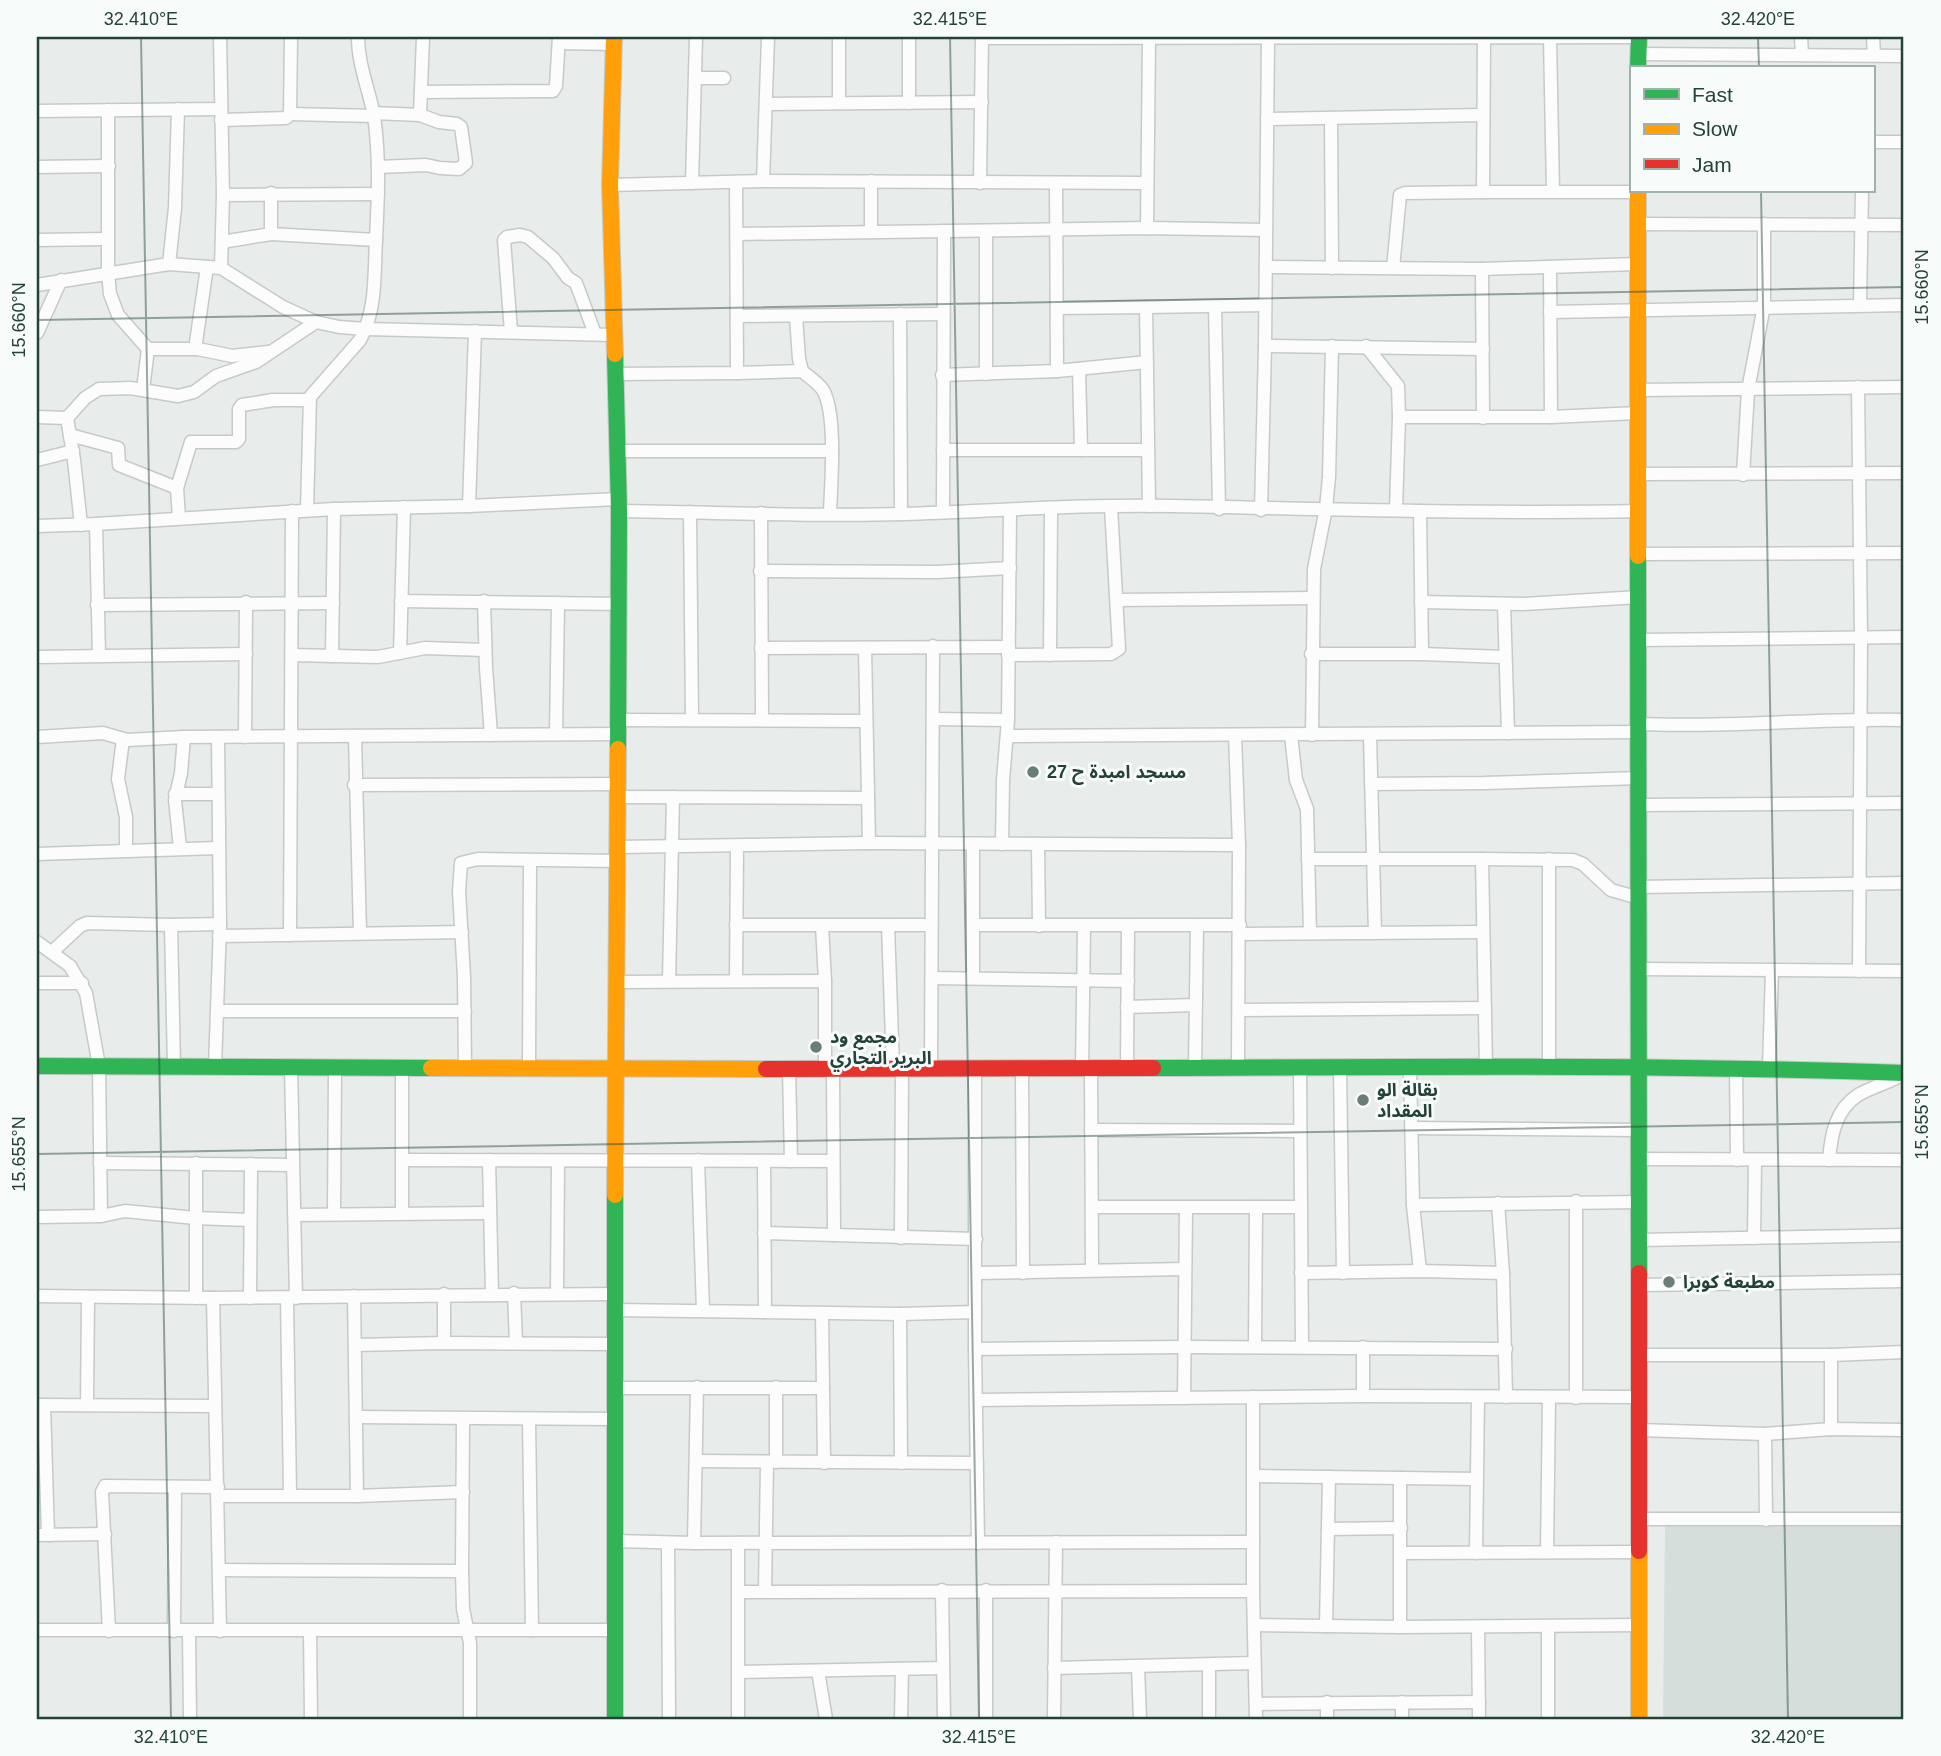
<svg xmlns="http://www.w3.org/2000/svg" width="1941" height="1756" font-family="Arial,'Noto Sans Arabic',sans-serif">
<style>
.built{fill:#d6dedb}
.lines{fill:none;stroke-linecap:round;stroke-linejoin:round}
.street-casing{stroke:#c5cac8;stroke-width:15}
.fast-casing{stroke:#c3cbc8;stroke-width:18}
.slow-casing{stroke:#c3cbc8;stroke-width:18}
.jam-casing{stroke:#c3cbc8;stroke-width:18}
.street{stroke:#fcfcfc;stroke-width:12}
.fast{stroke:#30b455;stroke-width:16}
.slow{stroke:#ff9f0a;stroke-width:16}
.jam{stroke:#e5322d;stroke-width:16}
.ticks{fill:none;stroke:#24423a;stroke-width:2;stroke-opacity:0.45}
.poi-dot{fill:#697e78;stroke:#f7fbf9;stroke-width:2.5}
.labels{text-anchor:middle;stroke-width:6;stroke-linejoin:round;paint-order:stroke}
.poi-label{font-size:18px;font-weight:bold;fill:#24423a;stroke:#f7fbf9;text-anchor:start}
.neatline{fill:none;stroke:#24423a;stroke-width:2.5}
.ticks-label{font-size:18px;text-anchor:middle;fill:#24423a}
</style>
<rect width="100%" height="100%" fill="#e8edeb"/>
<!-- built -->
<polygon class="built" points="1904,1517 1904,1719 1663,1719 1665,1526"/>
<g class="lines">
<defs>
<g id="street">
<polyline points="220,37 223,195 221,268"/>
<polyline points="839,37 839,103"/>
<polyline points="1801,37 1802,55"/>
<polyline points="1873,37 1874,55"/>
<polyline points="982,38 1639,37"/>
<polyline points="1550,38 1553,191"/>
<polyline points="559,43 614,44"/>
<polyline points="1638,54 1904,56"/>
<polyline points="696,78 724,78"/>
<polyline points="421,92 553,91 556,86 559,37"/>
<polyline points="909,103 909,37"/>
<polyline points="767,104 982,102"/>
<polyline points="108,110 108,273 110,294 118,315 148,349 143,389"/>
<polyline points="37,111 221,109"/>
<polyline points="373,113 420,115 439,122 457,124 461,127 462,134 466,163 459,169 440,168 426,165 378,167"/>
<polyline points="290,114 374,116"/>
<polyline points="420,115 423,37"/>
<polyline points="1331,118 1332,268"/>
<polyline points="1267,119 1483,115"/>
<polyline points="221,120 286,118 290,114 291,37"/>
<polyline points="1873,142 1904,142"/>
<polyline points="37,167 109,166"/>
<polyline points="763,181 768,37"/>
<polyline points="692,183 696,37"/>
<polyline points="980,183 982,37"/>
<polyline points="1056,183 1057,371"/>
<polyline points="610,185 763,181 1147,183"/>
<polyline points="1483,192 1638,192"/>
<polyline points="271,193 271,234 376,240"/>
<polyline points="223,195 378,194"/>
<polyline points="1637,224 1904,225"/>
<polyline points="1147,228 1149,39"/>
<polyline points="986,231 986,374"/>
<polyline points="871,232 871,181"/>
<polyline points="737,234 1147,228 1266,230"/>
<polyline points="37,240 107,239"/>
<polyline points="222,242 271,234"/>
<polyline points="169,264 175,208 178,109"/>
<polyline points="1266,267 1482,269 1637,264"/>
<polyline points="1550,267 1551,417"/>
<polyline points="1393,268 1400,195 1405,193 1483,192 1484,38"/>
<polyline points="1482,269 1483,418"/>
<polyline points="37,285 169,264 221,268 283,307 316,322 339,327 366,329 614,335"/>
<polyline points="1860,305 1862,191"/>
<polyline points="1215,306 1219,509"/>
<polyline points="1057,308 1146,307"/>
<polyline points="1550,312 1904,305"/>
<polyline points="900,314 901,514"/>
<polyline points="737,316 943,314"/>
<polyline points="796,316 799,359 802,371"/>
<polyline points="511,332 504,240 507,237 520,235 528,237 553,258 568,278 576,283 595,334"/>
<polyline points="37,333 61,280"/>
<polyline points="1265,346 1483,349"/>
<polyline points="1366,346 1398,386 1399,417 1551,417 1638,413"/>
<polyline points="148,349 198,349 232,356 269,352"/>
<polyline points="195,349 207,267"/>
<polyline points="1079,369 1081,450"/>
<path d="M737 373 802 371C809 377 818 383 823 390 837 414 831 484 830 513"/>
<polyline points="615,374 737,373 736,182"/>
<polyline points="942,375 1057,371 1147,362"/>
<polyline points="1858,387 1861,637 1859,971"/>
<polyline points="1638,390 1904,387"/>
<polyline points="37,417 67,418 74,460 81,525"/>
<polyline points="67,418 85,398 99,389 130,388 178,396 194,392 216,376 256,362 316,322"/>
<polyline points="70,435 118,448 119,465 177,488"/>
<polyline points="943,450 1147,450"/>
<polyline points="617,451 832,451"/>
<polyline points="37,460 73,451"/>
<polyline points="1639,474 1904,473"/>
<polyline points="1743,475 1748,390 1764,306 1764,224"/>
<polyline points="469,506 475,331"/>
<polyline points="1149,506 1146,307 1265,305"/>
<polyline points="1396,509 1399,417"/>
<path d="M307 510 310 397 360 340C377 310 374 273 376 240 378 198 380 157 374 116 369 89 358 65 358 37"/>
<polyline points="1261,510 1265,346 1268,39"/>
<path d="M619 511C714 512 809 517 904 514 994 511 1084 504 1174 506 1329 509 1484 514 1639 511"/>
<polyline points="1420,511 1422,654"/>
<polyline points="690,512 692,720"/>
<polyline points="943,512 944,231"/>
<polyline points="761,513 762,719"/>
<polyline points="179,518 177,488 191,442 236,442 239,439 239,409 242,405 273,400 309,400"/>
<polyline points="96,524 99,656"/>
<polyline points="37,526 96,524 334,509 469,506 618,499"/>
<polyline points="1639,554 1904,553"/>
<polyline points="760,571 937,572 1010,568"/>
<polyline points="1117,600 1313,598"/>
<polyline points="401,601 619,604"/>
<polyline points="484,601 486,668 491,735"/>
<polyline points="1421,602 1523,604 1639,597"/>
<polyline points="1504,604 1508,733"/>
<polyline points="97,605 333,603"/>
<polyline points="1639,640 1904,637"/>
<polyline points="761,648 1009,647"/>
<polyline points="865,648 869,843"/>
<polyline points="400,653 404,507"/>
<polyline points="1311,654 1422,654 1504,657"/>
<polyline points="292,655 378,657 425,648 485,650"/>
<polyline points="1008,655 1111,654 1119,649 1111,507"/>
<polyline points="1050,655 1051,509"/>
<polyline points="332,656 334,509"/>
<polyline points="37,657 246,654"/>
<polyline points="934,719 1008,720"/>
<polyline points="618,720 866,721"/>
<path d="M1639 724C1728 728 1816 718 1904 720"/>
<polyline points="556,734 558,603"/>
<polyline points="1235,735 1239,845 1238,1068"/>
<polyline points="1291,735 1296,780 1307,809 1310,933"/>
<polyline points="1312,735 1314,569 1326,508 1329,477 1332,346"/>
<polyline points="1370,735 1375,933"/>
<polyline points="1007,736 1639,732"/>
<polyline points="37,737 103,733 127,740 184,737 618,734"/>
<polyline points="245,737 246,602"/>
<polyline points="355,737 360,933"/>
<polyline points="123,739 118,779 126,817 126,850"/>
<polyline points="1371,784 1485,783 1639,778"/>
<polyline points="354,785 618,784"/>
<polyline points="175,794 218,794"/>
<polyline points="618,797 868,798"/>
<polyline points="1638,805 1904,803"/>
<polyline points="973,844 973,977"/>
<polyline points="1002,844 1003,780 1008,720 1010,510"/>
<polyline points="1038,844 1039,926"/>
<polyline points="618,847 869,843 1239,845"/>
<polyline points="180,848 175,800 181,773 184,737"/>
<polyline points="37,854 218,848"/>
<polyline points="1308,859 1482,859 1486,1068"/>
<polyline points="1482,859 1573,860 1583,864 1611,890 1639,898"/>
<polyline points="1638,887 1904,883"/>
<polyline points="171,925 174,1067"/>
<polyline points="736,925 931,925"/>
<polyline points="888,925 893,1068"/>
<polyline points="973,925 1240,925"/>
<polyline points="822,926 825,981"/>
<polyline points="1240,934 1482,932"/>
<polyline points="290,935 292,511"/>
<polyline points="219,936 462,932"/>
<polyline points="37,942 70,966 86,993 99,1066 101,1216"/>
<polyline points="52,952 80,926 87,923 171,925 220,924"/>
<polyline points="1638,969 1904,971"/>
<polyline points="932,978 1128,981"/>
<polyline points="736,980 737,846"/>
<polyline points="669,981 673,797"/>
<polyline points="618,982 825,981 825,1067"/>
<polyline points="37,983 82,983"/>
<polyline points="1127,1007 1195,1005"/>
<polyline points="1239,1010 1485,1008"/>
<polyline points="218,1011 465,1011"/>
<polyline points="215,1067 220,924 218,738"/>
<polyline points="291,1067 296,1298"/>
<polyline points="402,1067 402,1213"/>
<polyline points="465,1067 464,977 459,891 461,863 478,859 617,861"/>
<polyline points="833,1067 834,1235"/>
<polyline points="1195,1067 1197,925"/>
<polyline points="529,1068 530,861"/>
<polyline points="789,1068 791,1161"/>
<polyline points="1022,1068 1023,1273"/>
<polyline points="1082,1068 1084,926"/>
<polyline points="1091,1068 1092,1270"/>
<polyline points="1127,1068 1128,925"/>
<polyline points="1300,1068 1302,1347"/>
<polyline points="1340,1068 1343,1273"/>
<polyline points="1549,1068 1549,859"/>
<polyline points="1736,1068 1737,1160"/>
<polyline points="1769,1068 1772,971"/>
<polyline points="931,1069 933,646"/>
<polyline points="975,1069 975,1349 978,1543"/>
<polyline points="1410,1069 1413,1205 1420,1271"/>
<polyline points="1412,1128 1639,1130"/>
<polyline points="1091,1130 1300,1131"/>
<polyline points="1639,1159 1904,1160"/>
<polyline points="402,1160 833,1161"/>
<polyline points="489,1160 492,1294"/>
<polyline points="698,1160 703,1310"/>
<path d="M1829 1160C1831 1136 1835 1110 1858 1095 1872 1087 1890 1082 1904 1074"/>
<polyline points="764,1162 765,1312"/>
<polyline points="100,1163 293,1165"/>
<polyline points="1498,1203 1503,1273 1506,1397"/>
<polyline points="1413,1205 1640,1202"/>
<polyline points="1092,1207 1301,1207"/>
<polyline points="334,1214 335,1068"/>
<polyline points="295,1215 489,1213"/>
<polyline points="37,1217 101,1216 125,1211 195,1218 250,1220"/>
<polyline points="764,1233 976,1239"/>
<polyline points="901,1238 902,1069"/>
<polyline points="1754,1238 1755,1160"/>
<polyline points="1640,1240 1904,1235"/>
<polyline points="976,1273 1184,1269"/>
<polyline points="1301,1273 1420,1271 1503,1273"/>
<polyline points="1640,1285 1904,1281"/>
<polyline points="514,1293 516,1343"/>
<polyline points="557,1293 558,1161"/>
<polyline points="444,1294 444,1343"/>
<polyline points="37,1296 213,1298 614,1294"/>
<polyline points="354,1296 357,1496"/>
<polyline points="196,1298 196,1163"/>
<polyline points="213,1298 220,1631"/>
<polyline points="250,1298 251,1164"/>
<polyline points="287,1298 290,1495"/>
<polyline points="614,1310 900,1314 975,1312"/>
<polyline points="822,1313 824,1463"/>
<polyline points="900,1314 901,1463"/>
<polyline points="355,1345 444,1343 614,1344"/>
<polyline points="1255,1347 1256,1207"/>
<polyline points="975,1349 1183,1347 1506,1349"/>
<polyline points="1640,1355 1831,1355 1904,1352"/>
<polyline points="1831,1355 1831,1429"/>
<polyline points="614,1388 823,1388"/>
<polyline points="1363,1396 1363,1347"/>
<polyline points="1253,1397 1253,1591 1256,1719"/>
<polyline points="1184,1398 1186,1208"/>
<polyline points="1576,1398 1576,1201"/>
<polyline points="977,1400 1363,1396 1639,1397"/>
<polyline points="87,1404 88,1298"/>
<polyline points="37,1405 215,1406"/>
<polyline points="44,1405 48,1535"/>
<polyline points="356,1417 615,1419"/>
<polyline points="463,1419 462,1571 463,1609 470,1643 470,1719"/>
<polyline points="529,1419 532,1630"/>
<polyline points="1639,1430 1765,1434 1831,1429 1904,1430"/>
<polyline points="1765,1434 1766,1520"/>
<polyline points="697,1461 977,1463"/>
<polyline points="776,1462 776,1387"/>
<polyline points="1254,1476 1476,1479"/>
<polyline points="218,1496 357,1496 463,1492"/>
<polyline points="1639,1519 1904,1519"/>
<polyline points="1328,1529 1401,1528"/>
<polyline points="37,1535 105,1534"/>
<polyline points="615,1541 694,1543 1253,1542"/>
<polyline points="668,1543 669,1719"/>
<polyline points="694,1543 697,1387"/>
<polyline points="738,1543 738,1719"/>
<polyline points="1547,1552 1549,1398"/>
<polyline points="1401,1553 1638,1552"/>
<polyline points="1476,1553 1478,1397"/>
<polyline points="219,1570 462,1571"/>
<polyline points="942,1590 944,1719"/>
<polyline points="986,1590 986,1719"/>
<polyline points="765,1591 767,1463"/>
<polyline points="739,1592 1253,1591"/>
<polyline points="1254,1625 1400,1627 1638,1625"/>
<polyline points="1326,1626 1329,1477"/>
<polyline points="1400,1627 1400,1478"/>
<polyline points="1478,1627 1479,1719"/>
<polyline points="37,1630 616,1630"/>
<polyline points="109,1631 102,1492 105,1486 218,1487"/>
<polyline points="174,1631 175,1487"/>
<polyline points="189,1631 190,1719"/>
<polyline points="310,1631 311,1719"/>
<polyline points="1138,1667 1140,1719"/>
<polyline points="1054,1668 1254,1663"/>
<polyline points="818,1671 826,1719"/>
<polyline points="739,1672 943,1668"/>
<polyline points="1327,1702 1327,1719"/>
<polyline points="1402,1702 1402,1719"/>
<polyline points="1256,1704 1479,1702"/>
<polyline points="901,1719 902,1669"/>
<polyline points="1054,1719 1056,1542"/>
<polyline points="1209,1719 1209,1666"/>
<polyline points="1548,1719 1548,1627"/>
</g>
<g id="fast">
<polyline points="1638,68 1639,37"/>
<polyline points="615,354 619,511 618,749"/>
<polyline points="1638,556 1639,1273"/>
<polyline points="37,1066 431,1068"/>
<path d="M1153 1068C1403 1067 1654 1064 1904 1073"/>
<polyline points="615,1195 615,1719"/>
</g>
<g id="slow">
<polyline points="614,37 610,185 615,354"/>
<polyline points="1638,191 1638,556"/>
<polyline points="431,1068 766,1069"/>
<polyline points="615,1195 618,749"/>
<polyline points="1639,1551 1639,1719"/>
</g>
<g id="jam">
<polyline points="766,1069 1153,1068"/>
<polyline points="1639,1273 1639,1551"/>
</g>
</defs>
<!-- street casing -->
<use href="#street" class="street-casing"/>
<!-- fast casing -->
<use href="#fast" class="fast-casing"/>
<!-- slow casing -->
<use href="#slow" class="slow-casing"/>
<!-- jam casing -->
<use href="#jam" class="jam-casing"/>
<!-- street -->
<use href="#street" class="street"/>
<!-- fast -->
<use href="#fast" class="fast"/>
<!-- slow -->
<use href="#slow" class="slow"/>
<!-- jam -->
<use href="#jam" class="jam"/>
</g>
<!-- ticks -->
<path class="ticks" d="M141 37 171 1719M950 37 979 1719M1758 37 1759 68M1761 191 1788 1719M37 320 1904 287M37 1154 1904 1122"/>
<!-- markers -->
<g class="poi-dot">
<circle cx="1033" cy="772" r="7"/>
<circle cx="816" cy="1047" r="7"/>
<circle cx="1363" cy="1100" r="7"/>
<circle cx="1669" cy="1282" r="7"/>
</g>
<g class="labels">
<!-- poi labels -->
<g class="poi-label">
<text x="1047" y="778">مسجد امبدة ح 27</text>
<text x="830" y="1043">مجمع ود<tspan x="830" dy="21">البرير التجاري</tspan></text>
<text x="1377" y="1096">بقالة الو<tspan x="1377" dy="21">المقداد</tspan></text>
<text x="1683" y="1288">مطبعة كوبرا</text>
</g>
</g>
<!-- border -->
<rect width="1941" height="1756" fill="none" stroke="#f7fbf9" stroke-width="77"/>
<!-- legend -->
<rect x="1630" y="66" width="245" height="126" fill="#f7fbf9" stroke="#a3b1ad" stroke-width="2"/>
<rect x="1644" y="89" width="35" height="10" fill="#30b455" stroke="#a3b1ad" stroke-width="2"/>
<text x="1692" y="102" font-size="21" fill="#24423a">Fast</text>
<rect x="1644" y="124" width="35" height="10" fill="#ff9f0a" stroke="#a3b1ad" stroke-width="2"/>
<text x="1692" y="136" font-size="21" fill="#24423a">Slow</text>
<rect x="1644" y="159" width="35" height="10" fill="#e5322d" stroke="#a3b1ad" stroke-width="2"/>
<text x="1692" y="172" font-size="21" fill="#24423a">Jam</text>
<rect x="38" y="38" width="1864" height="1680" class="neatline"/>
<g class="ticks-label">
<text x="141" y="25">32.410°E</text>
<text x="950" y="25">32.415°E</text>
<text x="1758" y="25">32.420°E</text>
<text transform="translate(1922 287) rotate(-90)" y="6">15.660°N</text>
<text transform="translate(19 320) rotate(-90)" y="6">15.660°N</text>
<text transform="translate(1922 1122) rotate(-90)" y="6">15.655°N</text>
<text transform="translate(19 1154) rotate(-90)" y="6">15.655°N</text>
<text x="171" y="1743">32.410°E</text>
<text x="979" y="1743">32.415°E</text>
<text x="1788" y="1743">32.420°E</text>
</g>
</svg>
